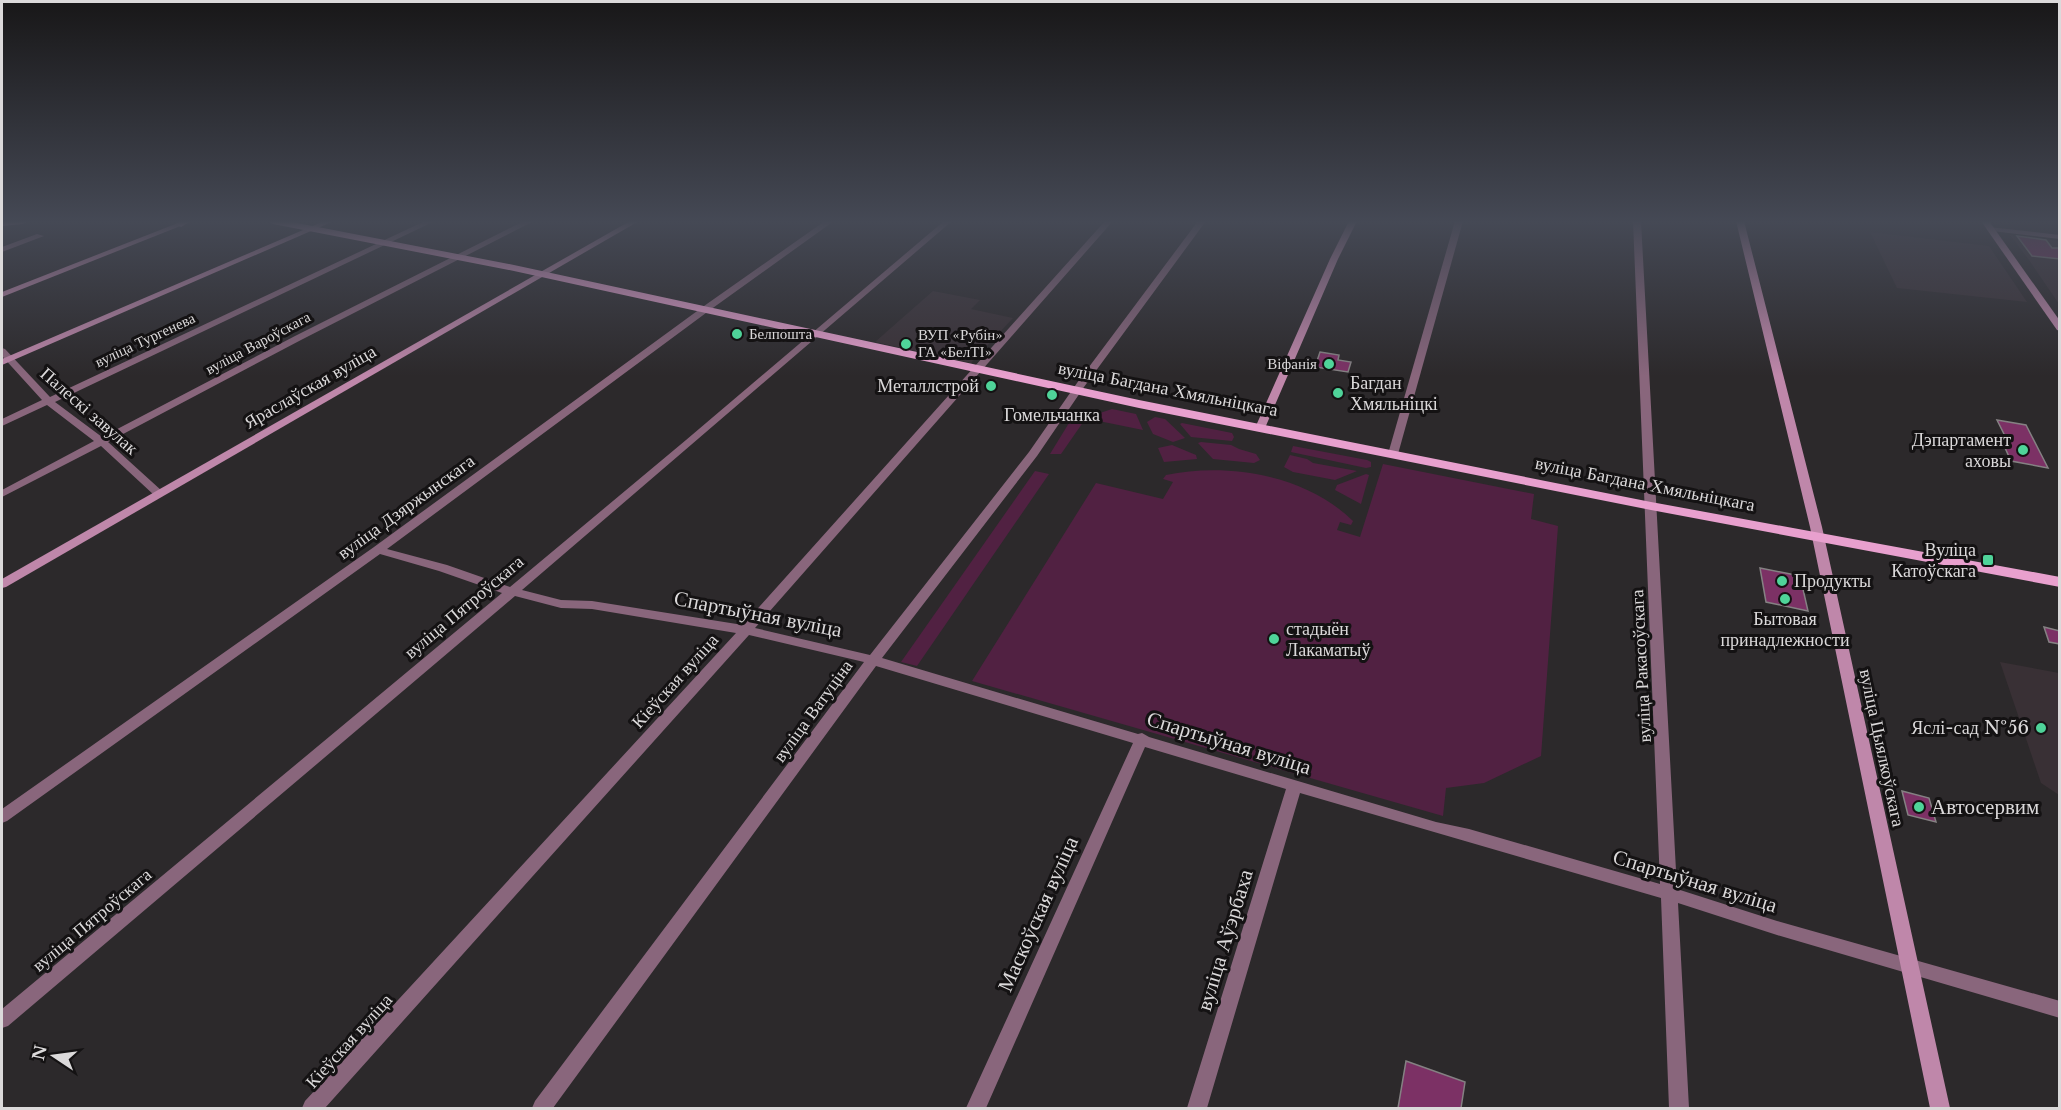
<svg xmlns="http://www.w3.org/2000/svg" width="2061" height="1110" font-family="'Libre Baskerville',serif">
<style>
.built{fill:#393035}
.green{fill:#512142}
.building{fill:#7c3165;stroke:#858183;stroke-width:1.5}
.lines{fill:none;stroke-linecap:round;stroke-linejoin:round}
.street{fill:#89667c;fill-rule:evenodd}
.secondary{fill:#bf87aa;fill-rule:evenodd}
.primary{fill:#e8a0ce;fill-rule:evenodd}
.poi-dot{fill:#4fd399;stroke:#141213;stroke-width:2}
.labels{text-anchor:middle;stroke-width:6;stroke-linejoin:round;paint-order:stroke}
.far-poi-label{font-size:15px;fill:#dbd9da;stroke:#141213;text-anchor:start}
.far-street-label{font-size:15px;fill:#dbd9da;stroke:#141213}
.poi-label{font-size:18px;fill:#dbd9da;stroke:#141213;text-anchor:end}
.street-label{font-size:18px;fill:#dbd9da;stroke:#141213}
.near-street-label{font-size:21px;fill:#dbd9da;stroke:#141213}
.near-poi-label{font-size:21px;fill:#dbd9da;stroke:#141213;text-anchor:start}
</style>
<rect width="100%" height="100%" fill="#2c292b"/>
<!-- built -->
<g class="built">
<polygon points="1870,232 1989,246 2027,302 1897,288"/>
<polygon points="2010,235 2059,241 2059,304 2029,260"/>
<polygon points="933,291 980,300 971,309 1013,318 971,363 875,342"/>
<polygon points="2000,662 2059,673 2059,795 2041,783"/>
</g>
<!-- green -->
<g class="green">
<polygon points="1112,409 1136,414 1143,430 1089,419 1091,416"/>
<polygon points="1155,417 1165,419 1185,438 1173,442 1153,434 1147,422"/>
<polygon points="1086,418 1061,454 1050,454 1069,423"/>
<polygon points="1182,423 1232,433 1234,437 1232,441 1191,437 1180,424"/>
<polygon points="1201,442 1231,445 1239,449 1256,454 1260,460 1254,463 1213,459 1198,443"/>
<polygon points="1172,445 1196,455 1197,459 1164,462 1158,448"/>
<polygon points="1293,446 1367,460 1371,462 1371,467 1366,468 1291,452"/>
<polygon points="1290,455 1307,459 1313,463 1357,471 1335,480 1293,472 1284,467"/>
<path d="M1383 464 1534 494 1531 519 1558 526 1541 756 1484 783 1446 788 1443 816 972 681 1096 483 1163 499 1173 482 1163 479 1166 475C1228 462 1306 475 1353 521L1351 525 1340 522 1337 530 1360 537Z"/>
<polygon points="1035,471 1049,474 917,666 901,662"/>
<polygon points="1366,474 1369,475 1361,504 1335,490 1337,485"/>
</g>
<!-- building -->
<g class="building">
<polygon points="2017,236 2046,240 2052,248 2060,248 2060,259 2032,256"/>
<polygon points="1320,352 1339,355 1338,360 1351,362 1348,372 1315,367"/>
<polygon points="1997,420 2026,425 2048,468 2011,461 2001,439 2007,440"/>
<polygon points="1760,568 1800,576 1808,611 1766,602"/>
<polygon points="2044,627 2060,631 2060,644 2049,642"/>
<polygon points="1902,791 1929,798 1936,822 1908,815"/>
<polygon points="1406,1061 1465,1082 1461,1108 1398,1108"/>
</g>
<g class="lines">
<!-- street -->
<g class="street">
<polygon points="425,221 435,221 55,402 102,437 295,336 524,221 534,221 301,340 108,442 162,491 164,493 162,495 154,495 101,446 2,497 2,490 94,441 47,405 2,426 2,419 42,400 2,356 2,348 5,349 50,397"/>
<polygon points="825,221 834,221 710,310 387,549 447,565 510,587 686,440 944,221 952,221 522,590 561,600 592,601 743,625 1105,221 1113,221 755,628 870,655 1029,452 1077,383 1198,221 1206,221 1084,387 1037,456 882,658 1138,734 1142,733 1149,737 1436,822 1469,829 1660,884 1633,221 1641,221 1677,889 1777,921 2060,1001 2060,1018 1777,935 1678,903 1689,1108 1669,1108 1661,898 1300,793 1207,1108 1187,1108 1286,789 1145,747 986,1108 966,1108 1133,743 876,666 553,1108 532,1108 535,1101 864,662 749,635 325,1108 302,1108 305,1101 736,633 592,609 561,608 515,596 8,1026 2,1028 2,1009 502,593 439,571 380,554 7,821 2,823 2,809 374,547 704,306"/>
<polygon points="1455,221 1463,221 1398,454 1393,457 1389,456 1388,454"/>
<polygon points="1989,227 2060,235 2060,239 1992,231 1988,229"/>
<polygon points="37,234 44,236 2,252 2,247"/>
</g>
<!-- secondary -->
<g class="secondary">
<polygon points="183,221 193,221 2,297 2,292"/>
<polygon points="324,221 334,221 2,365 2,359"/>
<polygon points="630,221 639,221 6,587 2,588 2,579"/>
<polygon points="1349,221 1357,221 1338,259 1265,428 1260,431 1256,430 1255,428 1330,259"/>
<polygon points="1736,221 1744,221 1822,527 1950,1108 1930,1108 1810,527"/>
<polygon points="1981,221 1989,221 2060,321 2060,331 2057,330"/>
</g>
<!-- primary -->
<g class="primary">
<polygon points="2,221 28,221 23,224 2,226"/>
<polygon points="180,221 191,221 181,227 176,224"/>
<polygon points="268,221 287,221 514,265 1139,400 1651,502 2060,577 2060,587 1651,510 1139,408 514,271 273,224"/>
</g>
</g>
<!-- sky -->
<linearGradient id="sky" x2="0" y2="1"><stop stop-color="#181718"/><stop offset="0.59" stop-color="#454955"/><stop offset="1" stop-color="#454955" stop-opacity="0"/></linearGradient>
<rect width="2061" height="376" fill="url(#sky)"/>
<!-- markers -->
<g class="poi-dot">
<circle cx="737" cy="334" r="6"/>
<circle cx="906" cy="344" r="6"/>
<circle cx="1329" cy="364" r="6"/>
<circle cx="991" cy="386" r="6"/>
<circle cx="1338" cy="393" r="6"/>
<circle cx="1052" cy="395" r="6"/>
<circle cx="2023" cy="450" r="6"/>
<rect x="1982" y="554" width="12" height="12" rx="3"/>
<circle cx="1782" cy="581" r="6"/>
<circle cx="1785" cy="599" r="6"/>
<circle cx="1274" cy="639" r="6"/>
<circle cx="2041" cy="728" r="6"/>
<circle cx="1919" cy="807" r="6"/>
</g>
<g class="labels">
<!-- far-poi labels -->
<g class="far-poi-label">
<text x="749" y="339">Белпошта</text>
<text x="918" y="340">ВУП «Рубін»<tspan x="918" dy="17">ГА «БелТІ»</tspan></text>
<text x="1317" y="369" text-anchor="end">Віфанія</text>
</g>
<!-- far-street labels -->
<g class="far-street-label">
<text transform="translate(145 340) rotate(-25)" y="5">вуліца Тургенева</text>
<text transform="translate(258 343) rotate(-28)" y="5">вуліца Вароўскага</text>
</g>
<!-- poi labels -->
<g class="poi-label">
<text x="1350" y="389" text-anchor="start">Багдан<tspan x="1350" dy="21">Хмяльніцкі</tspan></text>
<text x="979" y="392">Металлстрой</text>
<text x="1052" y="421" text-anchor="middle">Гомельчанка</text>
<text x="2011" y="446">Дэпартамент<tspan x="2011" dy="21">аховы</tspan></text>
<text x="1976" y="556">Вуліца<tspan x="1976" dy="21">Катоўскага</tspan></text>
<text x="1794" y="587" text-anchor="start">Продукты</text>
<text x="1785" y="625" text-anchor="middle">Бытовая<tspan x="1785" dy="21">принадлежности</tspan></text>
<text x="1286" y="635" text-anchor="start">стадыён<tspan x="1286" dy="21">Лакаматыў</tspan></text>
<text x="2029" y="734">Яслі-сад №56</text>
</g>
<!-- street labels -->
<g class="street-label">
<text transform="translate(310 387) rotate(-30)" y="6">Яраслаўская вуліца</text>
<text transform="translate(1168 389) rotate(11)" y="6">вуліца Багдана Хмяльніцкага</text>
<text transform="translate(89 411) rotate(41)" y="6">Палескі завулак</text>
<text transform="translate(1645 484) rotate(11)" y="6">вуліца Багдана Хмяльніцкага</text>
<text transform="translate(406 507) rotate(-36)" y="6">вуліца Дзяржынскага</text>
<text transform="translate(464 607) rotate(-40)" y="6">вуліца Пятроўскага</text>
<text transform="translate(1641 666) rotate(-93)" y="6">вуліца Ракасоўскага</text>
<text transform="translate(675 681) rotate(-48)" y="6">Кіеўская вуліца</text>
<text transform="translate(813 711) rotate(-54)" y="6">вуліца Ватуціна</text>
<text transform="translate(1882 748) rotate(78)" y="6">вуліца Цыялкоўскага</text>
<text transform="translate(92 920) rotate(-40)" y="6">вуліца Пятроўскага</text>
<text transform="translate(349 1041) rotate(-48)" y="6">Кіеўская вуліца</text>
</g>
<!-- near-street labels -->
<g class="near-street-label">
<text transform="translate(758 614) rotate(11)" y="7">Спартыўная вуліца</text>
<text transform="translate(1229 743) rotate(17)" y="7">Спартыўная вуліца</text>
<text transform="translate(1695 881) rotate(17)" y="7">Спартыўная вуліца</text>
<text transform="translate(1038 914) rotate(-66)" y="7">Маскоўская вуліца</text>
<text transform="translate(1225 940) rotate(-73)" y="7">вуліца Аўэрбаха</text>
</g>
<!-- near-poi labels -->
<g class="near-poi-label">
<text x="1931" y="814">Автосервим</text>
</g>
</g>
<!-- border -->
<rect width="2061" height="1110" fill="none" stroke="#dbd9da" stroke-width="6"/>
<!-- north arrow -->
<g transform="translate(54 1056) rotate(283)" stroke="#141213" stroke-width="4.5" paint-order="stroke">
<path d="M0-4.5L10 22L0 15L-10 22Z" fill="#dbd9da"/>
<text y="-9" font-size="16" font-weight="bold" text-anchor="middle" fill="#dbd9da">N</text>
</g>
</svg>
